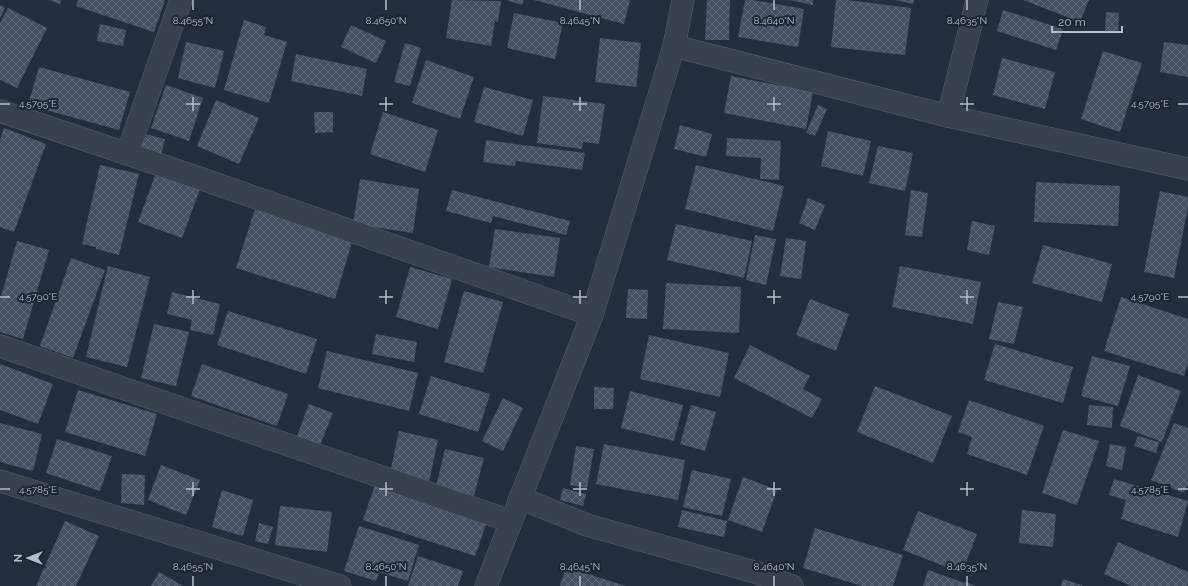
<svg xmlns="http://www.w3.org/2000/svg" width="1188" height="586" font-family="Raleway,sans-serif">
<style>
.building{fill:url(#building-cross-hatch)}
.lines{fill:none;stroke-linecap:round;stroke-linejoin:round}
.minor-casing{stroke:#565f6c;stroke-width:23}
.tertiary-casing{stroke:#565f6c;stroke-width:23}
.minor{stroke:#38414e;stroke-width:22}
.tertiary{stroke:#38414e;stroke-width:22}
.ticks{fill:none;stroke:#b4bcc9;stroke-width:1.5}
.ticks-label{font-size:10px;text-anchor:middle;fill:#b4bcc9;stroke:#1d2633;stroke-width:4;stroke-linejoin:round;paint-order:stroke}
</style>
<defs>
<pattern id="building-cross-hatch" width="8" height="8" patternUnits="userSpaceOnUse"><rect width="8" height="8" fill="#455162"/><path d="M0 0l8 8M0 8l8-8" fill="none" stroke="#5d6877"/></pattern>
</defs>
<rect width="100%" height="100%" fill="#242f3e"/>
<!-- building -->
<g class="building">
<polygon points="49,0 61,0 60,4"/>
<polygon points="78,0 165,0 154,32 76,6"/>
<polygon points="452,0 501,1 498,22 495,21 491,46 446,38"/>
<polygon points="506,0 524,0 522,5"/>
<polygon points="534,0 630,0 624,24"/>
<polygon points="707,0 730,0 729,40 705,40"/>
<polygon points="745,0 753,0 804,9 798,47 738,37"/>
<polygon points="790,0 813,0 813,5"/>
<polygon points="836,0 847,0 911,8 905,55 831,47"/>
<polygon points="895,0 914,0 913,4"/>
<polygon points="1023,0 1089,0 1080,22"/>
<polygon points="0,5 5,8 0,18"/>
<polygon points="8,8 47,28 17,88 0,80 0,23"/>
<polygon points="1003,10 1063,29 1056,50 997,31"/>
<polygon points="1106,12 1119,13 1118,32 1105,31"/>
<polygon points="514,13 563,23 555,59 507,48"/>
<polygon points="244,20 266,27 264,35 287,42 269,103 224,90"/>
<polygon points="100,24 126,30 123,46 97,41"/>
<polygon points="351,25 386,41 376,63 341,47"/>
<polygon points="600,38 641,43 636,87 595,82"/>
<polygon points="186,42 224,51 215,88 178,78"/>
<polygon points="1164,42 1188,45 1188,77 1160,72"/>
<polygon points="405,43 421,48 410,86 394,82"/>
<polygon points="1103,51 1142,63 1120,132 1081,119"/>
<polygon points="296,54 367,69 362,96 291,81"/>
<polygon points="1002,58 1055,72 1045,109 993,95"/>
<polygon points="426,60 474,77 460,119 412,103"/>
<polygon points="39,67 130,92 119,130 28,105"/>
<polygon points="731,76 813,92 806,129 724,113"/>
<polygon points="166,85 203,98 189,141 151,128"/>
<polygon points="484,87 533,100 523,136 474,122"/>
<polygon points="543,96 605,104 599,144 583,142 582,149 537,143"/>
<polygon points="216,100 259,118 239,164 197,146"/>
<polygon points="818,105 827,109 815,136 806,133"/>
<polygon points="314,112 333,112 333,132 315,133"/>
<polygon points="383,112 438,130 425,172 370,154"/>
<polygon points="680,125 712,134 706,157 674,149"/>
<polygon points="4,128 46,144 14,232 0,227 0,140"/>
<polygon points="828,131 871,141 863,176 821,166"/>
<polygon points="141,133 165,139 161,155 137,149"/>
<polygon points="727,138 781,141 779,180 760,179 761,158 726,156"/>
<polygon points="486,140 585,153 582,170 516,161 515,166 483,162"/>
<polygon points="878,146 913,153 905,191 869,183"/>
<polygon points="100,165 139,174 119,255 96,249 96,247 82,244"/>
<polygon points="696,165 784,186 773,231 685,209"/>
<polygon points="156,173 200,189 182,238 138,222"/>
<polygon points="360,179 419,189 413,233 353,224"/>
<polygon points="1036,182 1120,186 1118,226 1034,222"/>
<polygon points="452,190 570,221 566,235 493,216 491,223 446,211"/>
<polygon points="911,190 928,193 922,237 905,235"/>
<polygon points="1160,191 1188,197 1188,207 1174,278 1144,272"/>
<polygon points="808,198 825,205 815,230 799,223"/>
<polygon points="255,209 353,239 335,299 236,268"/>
<polygon points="972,221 995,226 989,255 967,250"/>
<polygon points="676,224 752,241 744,278 667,260"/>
<polygon points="495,229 560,238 554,277 489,267"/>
<polygon points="755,235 776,239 766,285 746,280"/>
<polygon points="786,238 806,241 801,279 780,276"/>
<polygon points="17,241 49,250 23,339 0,332 0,300"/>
<polygon points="1043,245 1112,264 1102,302 1032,283"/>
<polygon points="71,258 105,270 73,358 40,346"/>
<polygon points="108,266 150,277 127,367 86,357"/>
<polygon points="900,266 981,282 973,324 892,307"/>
<polygon points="410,267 452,279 438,329 396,317"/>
<polygon points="666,283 741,287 739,333 663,329"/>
<polygon points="628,289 648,290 647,319 626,318"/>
<polygon points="464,291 503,302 483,373 444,362"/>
<polygon points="172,292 220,304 213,335 190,330 192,320 167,314"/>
<polygon points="1121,297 1188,319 1188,363 1184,376 1104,351"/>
<polygon points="810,299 849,314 836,351 796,335"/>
<polygon points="998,302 1023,307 1014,344 989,339"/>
<polygon points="228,311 317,339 306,374 217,345"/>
<polygon points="154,324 189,332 176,386 141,378"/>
<polygon points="376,334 417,342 414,362 372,354"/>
<polygon points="649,335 729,353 720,397 640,379"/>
<polygon points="995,344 1073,367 1063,403 984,380"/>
<polygon points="750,345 810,376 803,389 822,399 812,418 734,378"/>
<polygon points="327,351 418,373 409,411 318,388"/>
<polygon points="1092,356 1130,366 1118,406 1081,396"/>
<polygon points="0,364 53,384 38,424 0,410"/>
<polygon points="202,364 288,394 277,426 191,396"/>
<polygon points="1138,375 1181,391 1162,442 1120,426"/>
<polygon points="431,376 490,394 478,432 419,414"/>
<polygon points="875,386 952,416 933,463 857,432"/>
<polygon points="594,387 614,388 613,409 594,409"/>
<polygon points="78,390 157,414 145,456 65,432"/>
<polygon points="630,391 683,405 674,441 621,428"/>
<polygon points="503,398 523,408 503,451 482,441"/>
<polygon points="969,400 1044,426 1027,475 967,454 972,437 958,432"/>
<polygon points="309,404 333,413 320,445 297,436"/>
<polygon points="691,405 716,412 705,451 680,444"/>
<polygon points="1089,405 1113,407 1112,428 1087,425"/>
<polygon points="0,423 42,434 33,471 0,462"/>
<polygon points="1174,423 1188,428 1188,484 1184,493 1151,480"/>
<polygon points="1063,430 1099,441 1077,505 1042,493"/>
<polygon points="399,431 438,440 429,482 390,473"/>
<polygon points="1138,436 1159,442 1156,453 1134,446"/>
<polygon points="57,439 112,456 100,491 46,473"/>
<polygon points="604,444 685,460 678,500 596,484"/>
<polygon points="1110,444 1126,447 1122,470 1106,466"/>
<polygon points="576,446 594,449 587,488 570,485"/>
<polygon points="445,449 484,458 474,496 436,486"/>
<polygon points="161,465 200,480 186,515 148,500"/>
<polygon points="692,470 731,479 722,516 683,507"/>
<polygon points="122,474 145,475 144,505 121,503"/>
<polygon points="743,477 777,490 762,532 728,520"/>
<polygon points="1114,479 1188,501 1178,537 1121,519 1126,500 1109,495"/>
<polygon points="376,482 488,519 475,556 363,520"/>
<polygon points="563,488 586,494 583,506 560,500"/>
<polygon points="222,490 253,500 243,536 212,527"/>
<polygon points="280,506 332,512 327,552 275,545"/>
<polygon points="682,510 727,521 724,537 678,527"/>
<polygon points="1022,510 1056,514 1053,547 1019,543"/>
<polygon points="918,511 977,534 962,573 903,550"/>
<polygon points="65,521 99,536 76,586 36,586"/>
<polygon points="259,523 273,527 268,544 255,541"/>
<polygon points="359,526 419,545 408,581 379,572 376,581 344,571"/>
<polygon points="815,528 903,555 893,586 862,586 803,568"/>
<polygon points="1118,542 1188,572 1188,586 1131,586 1104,574"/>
<polygon points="418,556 463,571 458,586 408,586"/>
<polygon points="566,567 626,586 560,586"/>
<polygon points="928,570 965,583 965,582 976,586 923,586"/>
<polygon points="159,572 183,586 151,586"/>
<polygon points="1063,579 1084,586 1061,586"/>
</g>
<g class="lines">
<defs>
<g id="minor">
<polyline points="674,46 948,116 1188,169"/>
<polyline points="0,111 202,179 592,315"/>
<polyline points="948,116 977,0"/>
<polyline points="127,154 181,0"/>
<polyline points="0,346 510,521"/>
<polyline points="0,481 340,586"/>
<polyline points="520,498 587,525 758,573 792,586"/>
</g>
<polyline id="tertiary" points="486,586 592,315 674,46 683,0"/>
</defs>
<!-- minor casing -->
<use href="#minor" class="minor-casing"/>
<!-- tertiary casing -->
<use href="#tertiary" class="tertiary-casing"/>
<!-- minor -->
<use href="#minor" class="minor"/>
<!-- tertiary -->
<use href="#tertiary" class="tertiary"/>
</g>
<!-- ticks -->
<path class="ticks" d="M193 0V10M386 0V10M580 0V10M774 0V10M967 0V10M193 97V111M386 97V111M580 97V111M774 97V111M967 97V111M0 104H10M186 104H200M379 104H393M573 104H587M767 104H781M960 104H974M1178 104H1188M193 290V304M386 290V304M580 290V304M774 290V304M967 290V304M0 297H10M186 297H200M379 297H393M573 297H587M767 297H781M960 297H974M1178 297H1188M193 482V496M386 482V496M580 482V496M774 482V496M967 482V496M0 489H10M186 489H200M379 489H393M573 489H587M767 489H781M960 489H974M1178 489H1188M193 576V586M386 576V586M580 576V586M774 576V586M967 576V586"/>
<g class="ticks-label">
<text x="193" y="24">8.4655°N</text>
<text x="386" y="24">8.4650°N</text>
<text x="580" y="24">8.4645°N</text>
<text x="774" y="24">8.4640°N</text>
<text x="967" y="24">8.4635°N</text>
<text x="1150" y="107">4.5795°E</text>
<text x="38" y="107">4.5795°E</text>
<text x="1150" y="300">4.5790°E</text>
<text x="38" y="300">4.5790°E</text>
<text x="1150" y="493">4.5785°E</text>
<text x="38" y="493">4.5785°E</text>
<text x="193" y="570">8.4655°N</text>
<text x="386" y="570">8.4650°N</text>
<text x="580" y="570">8.4645°N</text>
<text x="774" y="570">8.4640°N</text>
<text x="967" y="570">8.4635°N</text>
</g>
<!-- north arrow -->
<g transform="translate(28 558) rotate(270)" stroke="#1d2633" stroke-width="3" paint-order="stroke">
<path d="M0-3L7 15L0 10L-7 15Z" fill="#b4bcc9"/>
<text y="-6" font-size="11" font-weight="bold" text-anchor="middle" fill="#b4bcc9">N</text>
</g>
<!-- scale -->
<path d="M1052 26v6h70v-6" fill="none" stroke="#b4bcc9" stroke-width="2"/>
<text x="1058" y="26" font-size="12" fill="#b4bcc9" stroke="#1d2633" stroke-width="3" paint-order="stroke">20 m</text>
</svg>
